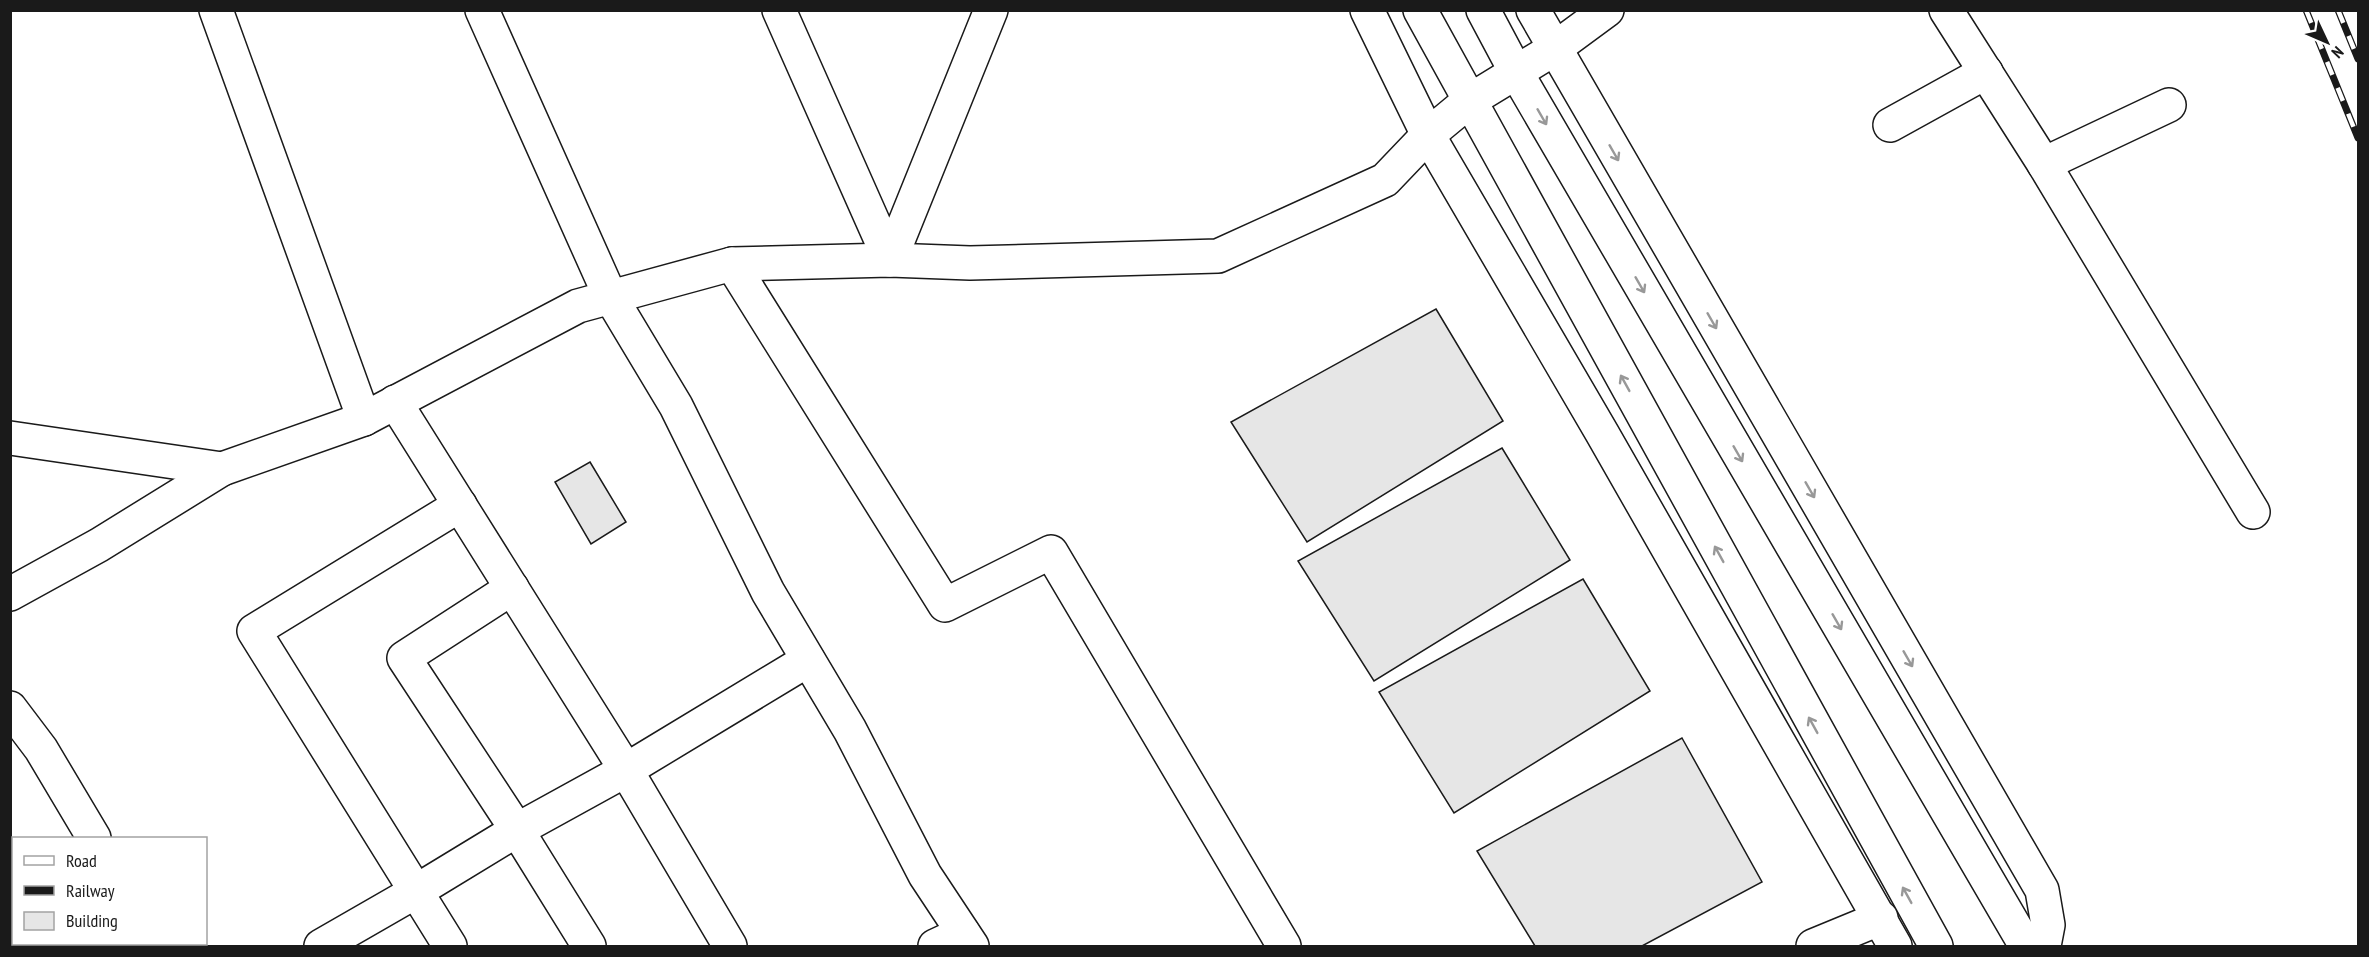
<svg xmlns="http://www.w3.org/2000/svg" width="2369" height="957" font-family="'PT Sans Narrow',sans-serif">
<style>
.building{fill:#e6e6e6;stroke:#1a1a1a;stroke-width:1.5}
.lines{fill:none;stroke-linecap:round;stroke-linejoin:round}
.minor-casing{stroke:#1a1a1a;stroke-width:36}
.highway-casing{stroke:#1a1a1a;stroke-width:36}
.minor{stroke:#fff;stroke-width:33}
.highway{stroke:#fff;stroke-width:33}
.rail-casing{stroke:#1a1a1a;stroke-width:7}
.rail{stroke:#fff;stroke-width:4.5;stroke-dasharray:14;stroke-linecap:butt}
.oneway{stroke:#989898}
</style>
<rect width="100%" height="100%" fill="#fff"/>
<!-- building -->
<g class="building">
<polygon points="1436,309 1503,421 1307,542 1231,422"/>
<polygon points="1502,448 1570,560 1374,681 1298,561"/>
<polygon points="590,462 626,522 591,544 555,482"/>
<polygon points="1583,579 1650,691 1454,813 1379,692"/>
<polygon points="1682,738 1762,882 1642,946 1535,946 1477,851"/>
</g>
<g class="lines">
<defs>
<g id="minor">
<polyline points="216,10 364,419"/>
<polyline points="482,10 610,296 676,406 768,592 850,730 925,875 972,946"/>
<polyline points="779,10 890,260 991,10"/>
<polyline points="1367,10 1428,135 1602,433 1895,946"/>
<polyline points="1533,10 2042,890 2048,925 2044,946"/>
<polyline points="1946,10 2044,164 2253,512"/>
<polyline points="1890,125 1986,72"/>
<polyline points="2044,164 2169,105"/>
<polyline points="732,264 945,605 1051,552 1284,946"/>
<polyline points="395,402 626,770 730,946"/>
<polyline points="10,438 222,469"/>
<polyline points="512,588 404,658 517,830 589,946"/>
<polyline points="10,594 99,545 222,469 364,419 578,306 732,264 890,260 970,263 1218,256 1385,180 1428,135 1469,101 1554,49 1607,10"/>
<polyline points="10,708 41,749 94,838"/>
<polyline points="155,944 157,946"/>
<polyline points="321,946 415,892 517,830 626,770 808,660"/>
<polyline points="450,946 254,631 460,505"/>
<polyline points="935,946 963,933"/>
<polyline points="1813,946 1881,918"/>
</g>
<g id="highway">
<polyline points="1420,10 1936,946"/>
<polyline points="1483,10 1516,72 2026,946"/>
</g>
</defs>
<!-- minor casing -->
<use href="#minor" class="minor-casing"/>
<!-- highway casing -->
<use href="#highway" class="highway-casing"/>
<!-- minor -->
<use href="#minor" class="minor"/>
<!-- highway -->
<use href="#highway" class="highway"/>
<defs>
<g id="rail">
<polyline points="2306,10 2358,138"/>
<polyline points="2338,10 2358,59"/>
</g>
</defs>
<!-- rail casing -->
<use href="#rail" class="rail-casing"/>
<!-- rail -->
<use href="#rail" class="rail"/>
</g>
<!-- one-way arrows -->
<defs><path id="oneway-shaft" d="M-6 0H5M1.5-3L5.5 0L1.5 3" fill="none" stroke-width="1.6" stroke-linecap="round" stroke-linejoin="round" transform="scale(1.5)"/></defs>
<g class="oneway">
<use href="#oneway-shaft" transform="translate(1542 117) rotate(60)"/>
<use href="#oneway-shaft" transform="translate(1614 153) rotate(60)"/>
<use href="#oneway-shaft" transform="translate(1640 285) rotate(60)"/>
<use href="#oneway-shaft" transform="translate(1712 321) rotate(60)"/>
<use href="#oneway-shaft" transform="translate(1625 383) rotate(-119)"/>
<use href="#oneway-shaft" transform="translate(1738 454) rotate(60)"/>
<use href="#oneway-shaft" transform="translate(1810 490) rotate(60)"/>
<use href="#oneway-shaft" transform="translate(1719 554) rotate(-119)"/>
<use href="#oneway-shaft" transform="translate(1837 622) rotate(60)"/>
<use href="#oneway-shaft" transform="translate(1908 659) rotate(60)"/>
<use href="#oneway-shaft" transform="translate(1813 725) rotate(-119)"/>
<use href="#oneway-shaft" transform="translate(1907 895) rotate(-119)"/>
</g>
<!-- border -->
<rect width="2369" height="957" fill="none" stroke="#1a1a1a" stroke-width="24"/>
<!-- legend -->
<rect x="12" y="837" width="195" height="108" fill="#ffffff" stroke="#a3a3a3" stroke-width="1.5"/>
<rect x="24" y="856" width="30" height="9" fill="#ffffff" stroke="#a3a3a3" stroke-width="1.5"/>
<text x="66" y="867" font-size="18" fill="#1a1a1a">Road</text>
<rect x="24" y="886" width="30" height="9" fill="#1a1a1a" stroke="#a3a3a3" stroke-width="1.5"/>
<text x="66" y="897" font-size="18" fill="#1a1a1a">Railway</text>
<rect x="24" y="912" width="30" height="18" fill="#e6e6e6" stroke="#a3a3a3" stroke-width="1.5"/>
<text x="66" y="927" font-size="18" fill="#1a1a1a">Building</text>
<!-- north arrow -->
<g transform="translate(2327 42) rotate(134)" stroke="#ffffff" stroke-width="4.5" paint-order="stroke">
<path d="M0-4.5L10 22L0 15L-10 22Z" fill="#1a1a1a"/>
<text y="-9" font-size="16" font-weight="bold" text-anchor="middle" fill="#1a1a1a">N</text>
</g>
</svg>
